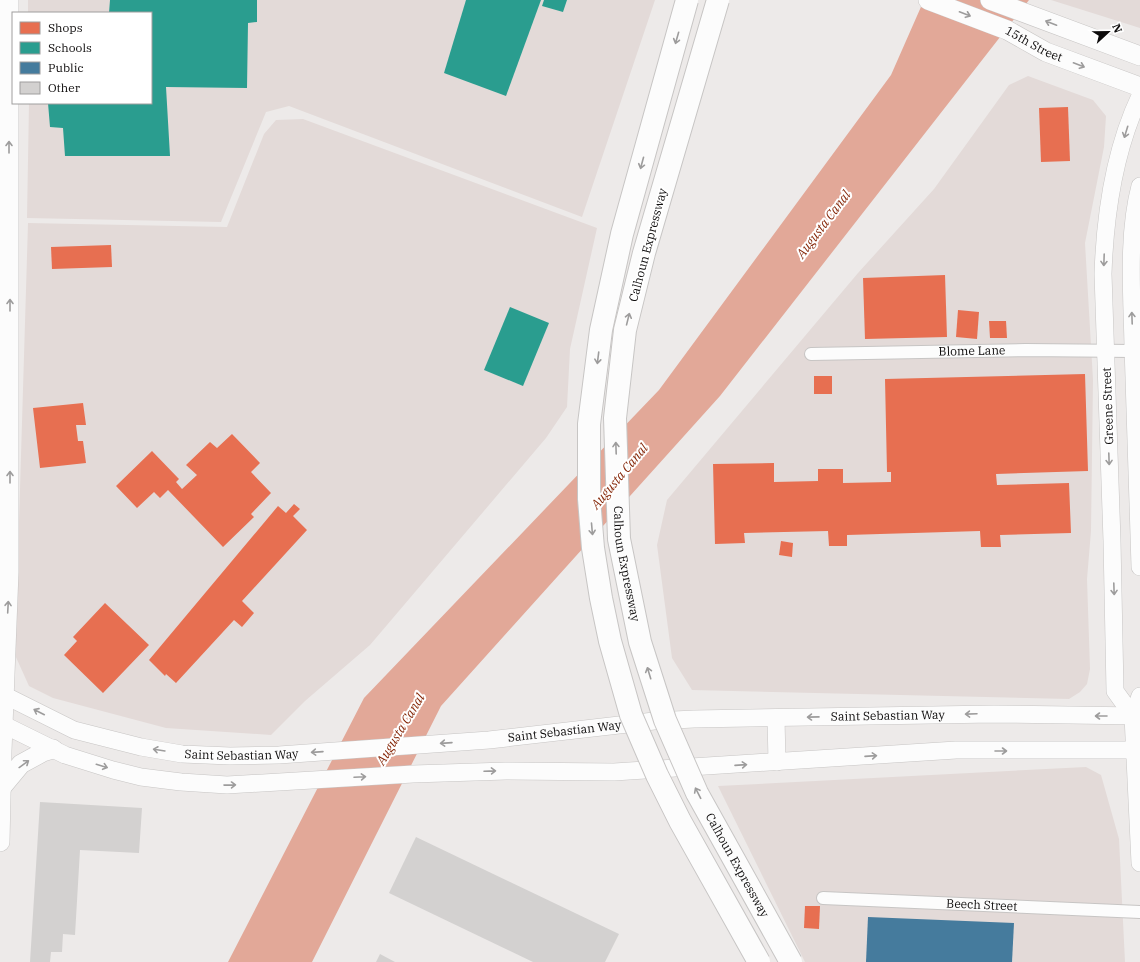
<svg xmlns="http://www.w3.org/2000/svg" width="1140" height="962" font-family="'IBM Plex Serif',serif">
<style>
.built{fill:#e3dad8}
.water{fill:#e2a898}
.shops{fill:#e76f51}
.schools{fill:#2a9d8f}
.public{fill:#457b9d}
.building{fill:#d3d1d0}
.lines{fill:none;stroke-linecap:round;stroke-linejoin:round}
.minor-casing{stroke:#c7c5c4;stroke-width:14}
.secondary-casing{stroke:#c7c5c4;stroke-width:18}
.primary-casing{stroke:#c7c5c4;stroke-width:20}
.minor{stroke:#fcfcfc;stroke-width:12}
.secondary{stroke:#fcfcfc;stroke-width:17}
.primary{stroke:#fcfcfc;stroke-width:19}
.motorway-bridge-casing{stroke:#c7c5c4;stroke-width:24;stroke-linecap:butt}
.motorway-bridge{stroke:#fcfcfc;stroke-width:22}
.oneway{stroke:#9d9c9c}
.labels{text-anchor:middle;stroke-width:4;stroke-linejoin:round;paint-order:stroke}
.street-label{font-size:12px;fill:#0e0c0c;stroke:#fff}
.water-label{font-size:13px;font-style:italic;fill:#852607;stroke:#fff}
</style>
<rect width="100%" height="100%" fill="#edeae9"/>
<!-- built -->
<g class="built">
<polygon points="28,0 655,0 582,217 289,106 266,112 221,222 27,218 29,103 151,103 151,13 28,13"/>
<polygon points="1051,0 1140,0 1140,28"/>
<polygon points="1028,76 1093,100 1106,116 1104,147 1085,243 1093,380 1091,531 1087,579 1090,669 1087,684 1080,692 1069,699 692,690 672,658 657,545 667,500 858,273 934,189 1009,85"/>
<polygon points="303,119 597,228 570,349 567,407 546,438 370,645 305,701 271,735 166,728 53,698 29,686 15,655 28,223 227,227 264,134 276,120"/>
<polygon points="1086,767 1101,775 1119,839 1125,962 805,962 718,786"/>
</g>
<!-- water -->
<polygon class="water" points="924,0 1029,0 720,396 441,706 312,962 228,962 364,698 659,390 891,75"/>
<!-- shops -->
<g class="shops">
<polygon points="1068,107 1070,161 1041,162 1039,108"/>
<polygon points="111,245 112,267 52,269 51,247"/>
<polygon points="945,275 947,337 865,339 863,278"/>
<polygon points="958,310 979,312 977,339 956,337"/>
<polygon points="989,321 1006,321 1007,338 990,338"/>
<polygon points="1085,374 1088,471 996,474 997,485 1069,483 1071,533 1000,535 1001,547 981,547 980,531 847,535 847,546 829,546 828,531 744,533 745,543 715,544 713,464 774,463 774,482 818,481 818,469 843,469 843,483 891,482 891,472 887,472 885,379"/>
<rect x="814" y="376" width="18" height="18"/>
<polygon points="83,403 86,425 76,425 78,441 83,441 86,463 40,468 33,408"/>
<polygon points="232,434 260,463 251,472 271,493 251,514 254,517 223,547 168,490 160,498 154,492 137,508 116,486 152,451 179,479 176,482 182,489 197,475 186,465 210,442 217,448"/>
<polygon points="294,504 300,509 293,516 307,530 242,601 254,613 242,627 234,620 176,683 166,674 165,676 149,660 278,506 286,513"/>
<polygon points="781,541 793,543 792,557 779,555"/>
<polygon points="105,603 149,645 103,693 64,655 77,641 73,637"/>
<polygon points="805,906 820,906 819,929 804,928"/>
</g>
<!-- schools -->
<g class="schools">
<polygon points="110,0 257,0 257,22 248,23 247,88 166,87 170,156 65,156 63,128 50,127 48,103 151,103 151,13 109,13"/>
<polygon points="466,0 541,0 506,96 444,73"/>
<polygon points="544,0 567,0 563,12 542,6"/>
<polygon points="510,307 549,323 523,386 484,370"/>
</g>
<!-- public -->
<polygon class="public" points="868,917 1014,923 1012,962 866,962"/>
<!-- building -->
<g class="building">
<polygon points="40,802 142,808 139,853 80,850 75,935 63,934 62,952 51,952 50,962 30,962"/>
<polygon points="416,837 619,934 605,962 533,962 389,893"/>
<polygon points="380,954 395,962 376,962"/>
</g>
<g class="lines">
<defs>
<g id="minor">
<path id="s1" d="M811 354 1025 350 1133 351"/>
<path id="s2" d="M823 898 1140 912"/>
</g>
<g id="secondary">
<path d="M1140 186C1127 235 1132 295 1133 346 1135 419 1138 493 1140 567"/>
<path id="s3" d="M0 693 74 730 141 747 182 754 230 756 279 755 489 740 654 721 694 719 994 714 1140 716"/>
<polyline points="1140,696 1133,716 1140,863"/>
<path d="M1133 716 1115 691 1112 541 1103 274C1105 214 1114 151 1140 96"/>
<polyline points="776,718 777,762"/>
<polyline points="0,723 65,755 113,770 141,777 181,782 227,785 413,774 506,771 614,772 956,750 1140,750"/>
</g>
<g id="primary">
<path id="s4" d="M928 0 1007 30 1046 52 1140 87"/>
<polyline points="990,0 1140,56"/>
<polyline points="1,788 21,764 43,752 53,749"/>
<polyline points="0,842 2,751 9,572 9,0"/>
</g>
</defs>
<!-- minor casing -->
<use href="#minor" class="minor-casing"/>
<!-- secondary casing -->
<use href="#secondary" class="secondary-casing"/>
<!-- primary casing -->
<use href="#primary" class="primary-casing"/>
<!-- minor -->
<use href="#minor" class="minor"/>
<!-- secondary -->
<use href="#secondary" class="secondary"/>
<!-- primary -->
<use href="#primary" class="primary"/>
<defs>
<g id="motorway-bridge">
<polyline points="687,0 622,234 601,330 589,424 589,499 593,548 601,598 610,641 631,715 657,775 680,821 759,962"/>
<path id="s5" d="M718 0 644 253 625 330 615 418 619 539 640 642 665 720 697 793 791 962"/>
</g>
</defs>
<!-- motorway-bridge casing -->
<use href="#motorway-bridge" class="motorway-bridge-casing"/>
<!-- motorway-bridge -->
<use href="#motorway-bridge" class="motorway-bridge"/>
</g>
<!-- one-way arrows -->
<defs><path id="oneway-shaft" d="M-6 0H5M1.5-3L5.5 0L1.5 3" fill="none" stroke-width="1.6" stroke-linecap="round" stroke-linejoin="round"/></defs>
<g class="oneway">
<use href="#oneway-shaft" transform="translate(965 14) rotate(21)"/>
<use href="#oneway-shaft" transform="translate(1051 23) rotate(-159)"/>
<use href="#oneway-shaft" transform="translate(677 38) rotate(106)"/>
<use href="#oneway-shaft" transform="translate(1079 65) rotate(21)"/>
<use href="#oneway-shaft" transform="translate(1126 132) rotate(107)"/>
<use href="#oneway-shaft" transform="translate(9 147) rotate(-90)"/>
<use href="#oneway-shaft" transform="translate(642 163) rotate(105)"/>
<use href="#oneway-shaft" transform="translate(1104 260) rotate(92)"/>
<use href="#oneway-shaft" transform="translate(10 305) rotate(-90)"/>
<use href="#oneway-shaft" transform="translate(1132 318) rotate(-92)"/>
<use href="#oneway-shaft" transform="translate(628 319) rotate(-76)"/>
<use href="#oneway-shaft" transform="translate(598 358) rotate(97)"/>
<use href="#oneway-shaft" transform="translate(616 448) rotate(-92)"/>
<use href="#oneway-shaft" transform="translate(1109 459) rotate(88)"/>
<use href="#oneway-shaft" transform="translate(10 477) rotate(-90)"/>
<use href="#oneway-shaft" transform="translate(592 529) rotate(85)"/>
<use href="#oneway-shaft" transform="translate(1114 589) rotate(88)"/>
<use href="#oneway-shaft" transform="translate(8 607) rotate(-87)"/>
<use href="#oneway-shaft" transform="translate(649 673) rotate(-107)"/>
<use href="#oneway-shaft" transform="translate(39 712) rotate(-153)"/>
<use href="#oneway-shaft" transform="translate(971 714) rotate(178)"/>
<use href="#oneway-shaft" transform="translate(1101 716) rotate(-180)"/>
<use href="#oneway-shaft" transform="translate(813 717) rotate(179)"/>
<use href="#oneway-shaft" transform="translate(446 743) rotate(176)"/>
<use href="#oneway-shaft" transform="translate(159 750) rotate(-171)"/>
<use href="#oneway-shaft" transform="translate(1001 751)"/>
<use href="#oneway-shaft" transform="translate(317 752) rotate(176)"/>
<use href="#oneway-shaft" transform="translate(871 756) rotate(-4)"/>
<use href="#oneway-shaft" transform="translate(24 764) rotate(-36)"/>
<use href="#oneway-shaft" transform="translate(741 765) rotate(-4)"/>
<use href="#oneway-shaft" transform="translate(102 766) rotate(17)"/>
<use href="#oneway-shaft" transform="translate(490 771) rotate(-2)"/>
<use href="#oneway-shaft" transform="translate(360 777) rotate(-3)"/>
<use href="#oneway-shaft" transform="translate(230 785) rotate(-1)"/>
<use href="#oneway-shaft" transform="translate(698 793) rotate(-117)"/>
</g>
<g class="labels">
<!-- street labels -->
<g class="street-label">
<text dy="4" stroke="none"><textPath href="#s4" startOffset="115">15th Street</textPath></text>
<text transform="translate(648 245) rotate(-75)" y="4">Calhoun Expressway</text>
<text dy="4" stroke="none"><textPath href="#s1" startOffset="161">Blome Lane</textPath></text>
<text transform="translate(1108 406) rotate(-92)" y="4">Greene Street</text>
<text dy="4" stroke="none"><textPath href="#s5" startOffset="578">Calhoun Expressway</textPath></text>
<text dy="4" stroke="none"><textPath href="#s3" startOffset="901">Saint Sebastian Way</textPath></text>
<text dy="4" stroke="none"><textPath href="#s3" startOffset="577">Saint Sebastian Way</textPath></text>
<text dy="4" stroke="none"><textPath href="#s3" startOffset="253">Saint Sebastian Way</textPath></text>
<text dy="4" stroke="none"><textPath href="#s5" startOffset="902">Calhoun Expressway</textPath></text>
<text dy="4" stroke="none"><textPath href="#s2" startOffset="159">Beech Street</textPath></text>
</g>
<!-- water labels -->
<g class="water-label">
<text transform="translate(823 224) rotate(-53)" y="5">Augusta Canal</text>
<text transform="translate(619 476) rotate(-50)" y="5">Augusta Canal</text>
<text transform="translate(400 729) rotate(-59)" y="5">Augusta Canal</text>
</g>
</g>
<!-- legend -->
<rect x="12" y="12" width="140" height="92" fill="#ffffff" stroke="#9f9e9e"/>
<rect x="20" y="22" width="20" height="12" fill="#e76f51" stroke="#9f9e9e"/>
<text x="48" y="32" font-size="12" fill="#0e0c0c">Shops</text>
<rect x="20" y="42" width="20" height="12" fill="#2a9d8f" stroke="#9f9e9e"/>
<text x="48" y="52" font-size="12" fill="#0e0c0c">Schools</text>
<rect x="20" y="62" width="20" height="12" fill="#457b9d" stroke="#9f9e9e"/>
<text x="48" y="72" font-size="12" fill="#0e0c0c">Public</text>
<rect x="20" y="82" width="20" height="12" fill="#d3d1d0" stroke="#9f9e9e"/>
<text x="48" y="92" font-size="12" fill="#0e0c0c">Other</text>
<!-- north arrow -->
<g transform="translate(1108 32) rotate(68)" stroke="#ffffff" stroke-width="3" paint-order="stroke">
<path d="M0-3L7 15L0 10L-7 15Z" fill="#0e0c0c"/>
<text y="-6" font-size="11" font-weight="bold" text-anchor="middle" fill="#0e0c0c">N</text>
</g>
</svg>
